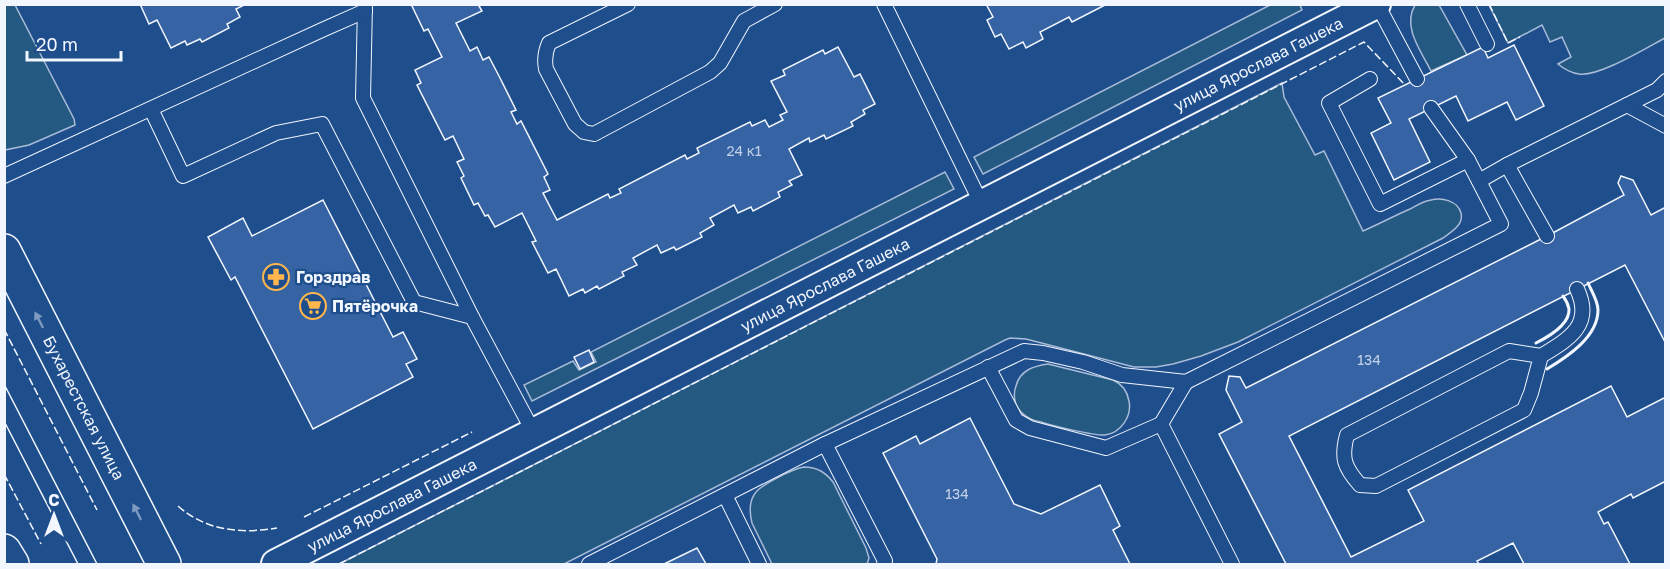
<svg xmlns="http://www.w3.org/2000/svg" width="1670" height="569" font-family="'Golos Text',sans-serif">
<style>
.green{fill:#245a82;stroke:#a8bbd7;stroke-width:1.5}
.building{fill:#3563a3;stroke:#f2f6ff;stroke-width:1.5}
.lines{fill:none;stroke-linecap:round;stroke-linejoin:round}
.lane-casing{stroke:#f2f6ff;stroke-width:16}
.street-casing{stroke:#f2f6ff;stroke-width:32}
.secondary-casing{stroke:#f2f6ff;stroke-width:36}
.lane{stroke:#1f4e8c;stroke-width:14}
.street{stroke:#1f4e8c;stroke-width:28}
.secondary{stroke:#1f4e8c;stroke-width:33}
.tram{stroke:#f2f6ff;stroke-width:1.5}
.fence{stroke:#f2f6ff;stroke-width:1.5;stroke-dasharray:8 3;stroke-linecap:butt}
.wall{stroke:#f2f6ff;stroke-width:3}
.oneway{fill:#7e9ac0}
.labels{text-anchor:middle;stroke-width:4.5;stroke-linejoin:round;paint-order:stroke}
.number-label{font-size:14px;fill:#c3d1e8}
.street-label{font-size:16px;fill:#f2f6ff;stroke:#1f4e8c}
.poi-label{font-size:16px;font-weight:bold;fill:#f2f6ff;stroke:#1f4e8c;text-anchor:start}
</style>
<rect width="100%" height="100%" fill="#1f4e8c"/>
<!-- green -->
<g class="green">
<polygon points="4,5 15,5 74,119 75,125 29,145 5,150"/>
<polygon points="1270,5 1300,5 1302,10 983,174 974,157"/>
<path d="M1415 5H1439L1467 55 1431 71C1421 51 1402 27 1415 5Z"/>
<path d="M1489 5H1665V38C1646 48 1599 77 1579 74 1571 73 1564 69 1558 64L1571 57 1562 37 1550 42 1542 25 1508 43Z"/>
<path d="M1282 83 1284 97 1315 155 1324 151 1363 231C1379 224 1394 216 1410 209 1416 206 1423 201 1431 200 1442 197 1458 201 1461 213 1464 225 1451 232 1443 238L1238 342 1201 356 1173 364 1156 367H1134L1026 339 1010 338 1005 340 564 564H339Z"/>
<polygon points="945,172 954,189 532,401 524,385 573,361 579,370 596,362 591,352"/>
<path d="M1048 364 1113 380C1122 384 1127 390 1129 401 1132 416 1121 433 1105 435 1096 436 1052 426 1041 422 1034 421 1026 417 1021 412 1014 405 1013 394 1016 386 1020 370 1034 366 1048 364Z"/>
<path d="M804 467C817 467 825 472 833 482L866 548 869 558 867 564H772L752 523C750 515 749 503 754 495 759 485 793 469 804 467Z"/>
</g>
<!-- building -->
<g class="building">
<polygon points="140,4 246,4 236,9 240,17 227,24 229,28 202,42 200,39 187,45 185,41 171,48 157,20 149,24"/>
<polygon points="411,4 483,4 479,6 482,11 456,23 470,51 477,47 483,60 489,57 499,76 516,110 511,112 517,124 521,121 548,174 544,177 550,190 543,193 557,220 608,194 610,198 621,193 619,189 685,155 687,159 699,153 697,148 750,122 752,126 765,120 769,127 783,120 780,115 787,112 771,81 785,75 783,70 823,50 825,54 838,47 854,77 860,74 875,104 863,110 865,114 851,122 853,126 826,139 824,135 810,142 809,138 789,149 802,175 789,181 792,185 778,192 780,197 753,211 751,207 738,213 734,205 710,218 714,225 700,233 702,237 676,250 674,247 661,253 657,245 633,258 637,265 622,272 624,276 599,289 597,286 585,293 583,289 569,296 556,269 548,273 532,242 536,241 522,213 495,227 488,215 485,216 478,203 474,205 461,178 464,176 457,162 464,159 453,136 445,140 417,85 421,83 415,70 442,57 428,29 424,31"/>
<polygon points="986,4 1107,4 1072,22 1069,17 1040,32 1043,39 1026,48 1023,42 1009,49 1001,34 995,37 987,20 993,17"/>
<polygon points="1514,45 1544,106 1516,120 1507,102 1468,121 1456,96 1409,119 1430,162 1394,180 1371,133 1391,123 1378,98 1483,47 1488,58"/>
<polygon points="1621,176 1633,180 1651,215 1666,207 1666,344 1625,265 1289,436 1351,557 1424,521 1408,490 1611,386 1627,417 1666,397 1666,481 1633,498 1631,494 1598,512 1604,524 1608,522 1630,564 1524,564 1513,543 1477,561 1479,564 1286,564 1219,434 1242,422 1226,390 1229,376 1240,377 1246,388 1547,236 1624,195 1618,183"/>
<polygon points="323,200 393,337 403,332 417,359 406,364 413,377 313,429 235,277 231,280 208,237 243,218 252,236"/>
<polygon points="589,350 594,362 580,369 574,357"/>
<polygon points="970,418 1014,504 1041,514 1100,485 1120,526 1113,530 1130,564 936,564 937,559 883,453 916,436 920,444"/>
<polygon points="697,548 706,564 664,564"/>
</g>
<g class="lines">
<defs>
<g id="lane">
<polyline points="365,4 363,98 472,317 534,433"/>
<path d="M628 4 549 43C545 52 544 59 546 69L575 124 584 132 594 134 710 72 720 63 744 21 775 4"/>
<polyline points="884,4 982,205"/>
<polyline points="1377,4 1417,79"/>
<polyline points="1467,4 1487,44"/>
<polyline points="1370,79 1329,103 1380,204 1468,160"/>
<polyline points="1627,105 1666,126"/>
<polyline points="151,109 183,176 276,133 322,124 414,302 472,317"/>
<polyline points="1507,165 1547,236"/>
<polyline points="4,176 322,30 365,11"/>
<polyline points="1479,181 1507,165 1657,90 1666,81"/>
<path d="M1541 356 1531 393 1524 410 1376 486 1360 485C1344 467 1341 458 1347 435L1509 351 1541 356C1569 339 1594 325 1577 289"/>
<polyline points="988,367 1016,420 1030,428 1106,448 1161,424 1232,564"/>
<polyline points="1161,424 1186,382"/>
<polyline points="825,444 885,561 884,564"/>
<polyline points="725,495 759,564"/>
<polyline points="589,564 825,444 1024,351 1043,353 1083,362 1122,375 1186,382 1501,224 1468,160 1431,108"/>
</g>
<g id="street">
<path id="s1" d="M276 564 1376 4"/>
</g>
<g id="secondary">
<path id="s2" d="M4 251 164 564"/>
<polyline points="4,551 12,564"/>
</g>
</defs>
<!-- lane casing -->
<use href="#lane" class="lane-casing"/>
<!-- street casing -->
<use href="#street" class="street-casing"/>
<!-- secondary casing -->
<use href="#secondary" class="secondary-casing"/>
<!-- lane -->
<use href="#lane" class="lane"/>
<!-- street -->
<use href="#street" class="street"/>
<!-- secondary -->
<use href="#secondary" class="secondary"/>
<!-- tram -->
<g class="tram">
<polyline points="4,384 97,564"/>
<polyline points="4,421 78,564"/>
</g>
<!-- fence -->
<g class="fence">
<polyline points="1489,4 1508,43 1520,37"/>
<polyline points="4,329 97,510"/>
<polyline points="4,474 41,544"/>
<path d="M178 506C206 531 241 534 277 528"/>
<polyline points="304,517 472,432"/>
<polyline points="339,564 1364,42 1405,85"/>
</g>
<!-- wall -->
<g class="wall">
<path d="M1536 343C1548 337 1570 325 1569 309 1568 304 1566 300 1563 296"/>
<path d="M1547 369C1567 357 1598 337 1598 310 1598 301 1592 292 1588 283"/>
</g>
</g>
<!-- one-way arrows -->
<defs><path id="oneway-solid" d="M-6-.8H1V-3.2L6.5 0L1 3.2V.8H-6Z" transform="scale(1.5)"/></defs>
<g class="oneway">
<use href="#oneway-solid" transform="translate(39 320) rotate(-117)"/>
<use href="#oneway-solid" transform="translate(137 512) rotate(-117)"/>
</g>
<!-- icons -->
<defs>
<symbol id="pharmacy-ring" viewBox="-11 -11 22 22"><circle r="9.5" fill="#1f4e8c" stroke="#ffb74d" stroke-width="1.5"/><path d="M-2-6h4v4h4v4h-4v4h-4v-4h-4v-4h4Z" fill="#ffb74d"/></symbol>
<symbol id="supermarket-ring" viewBox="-11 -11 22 22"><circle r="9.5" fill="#1f4e8c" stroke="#ffb74d" stroke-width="1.5"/><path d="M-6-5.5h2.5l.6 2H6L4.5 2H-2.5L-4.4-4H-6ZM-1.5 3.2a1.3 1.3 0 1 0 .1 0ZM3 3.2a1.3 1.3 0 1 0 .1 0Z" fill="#ffb74d"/></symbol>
</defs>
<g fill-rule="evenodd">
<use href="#pharmacy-ring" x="261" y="262" width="30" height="30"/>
<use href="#supermarket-ring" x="298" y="291" width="30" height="30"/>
</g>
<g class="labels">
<!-- number labels -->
<g class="number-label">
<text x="744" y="156">24 к1</text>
<text x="1369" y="365">134</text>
<text x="957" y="499">134</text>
</g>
<!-- street labels -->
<g class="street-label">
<text dy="6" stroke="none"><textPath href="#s1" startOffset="1102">улица Ярослава Гашека</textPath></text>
<text dy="6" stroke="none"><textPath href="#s1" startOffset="616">улица Ярослава Гашека</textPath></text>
<text dy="6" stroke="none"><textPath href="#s2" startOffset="176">Бухарестская улица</textPath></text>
<text dy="6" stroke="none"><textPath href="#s1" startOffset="130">улица Ярослава Гашека</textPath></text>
</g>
<!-- poi labels -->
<g class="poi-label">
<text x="296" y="283">Горздрав</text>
<text x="332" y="312">Пятёрочка</text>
</g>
</g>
<!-- border -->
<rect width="1670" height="569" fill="none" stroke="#f2f6ff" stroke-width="12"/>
<!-- north arrow -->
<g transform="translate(54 515)" stroke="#1f4e8c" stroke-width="4.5" paint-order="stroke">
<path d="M0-4.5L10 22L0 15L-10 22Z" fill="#f2f6ff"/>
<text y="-9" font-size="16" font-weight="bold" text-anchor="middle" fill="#f2f6ff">С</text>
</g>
<!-- scale -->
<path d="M27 51v9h94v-9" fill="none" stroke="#f2f6ff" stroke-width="3"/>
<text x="36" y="51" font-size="18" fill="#f2f6ff" stroke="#1f4e8c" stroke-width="4.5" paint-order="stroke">20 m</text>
</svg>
